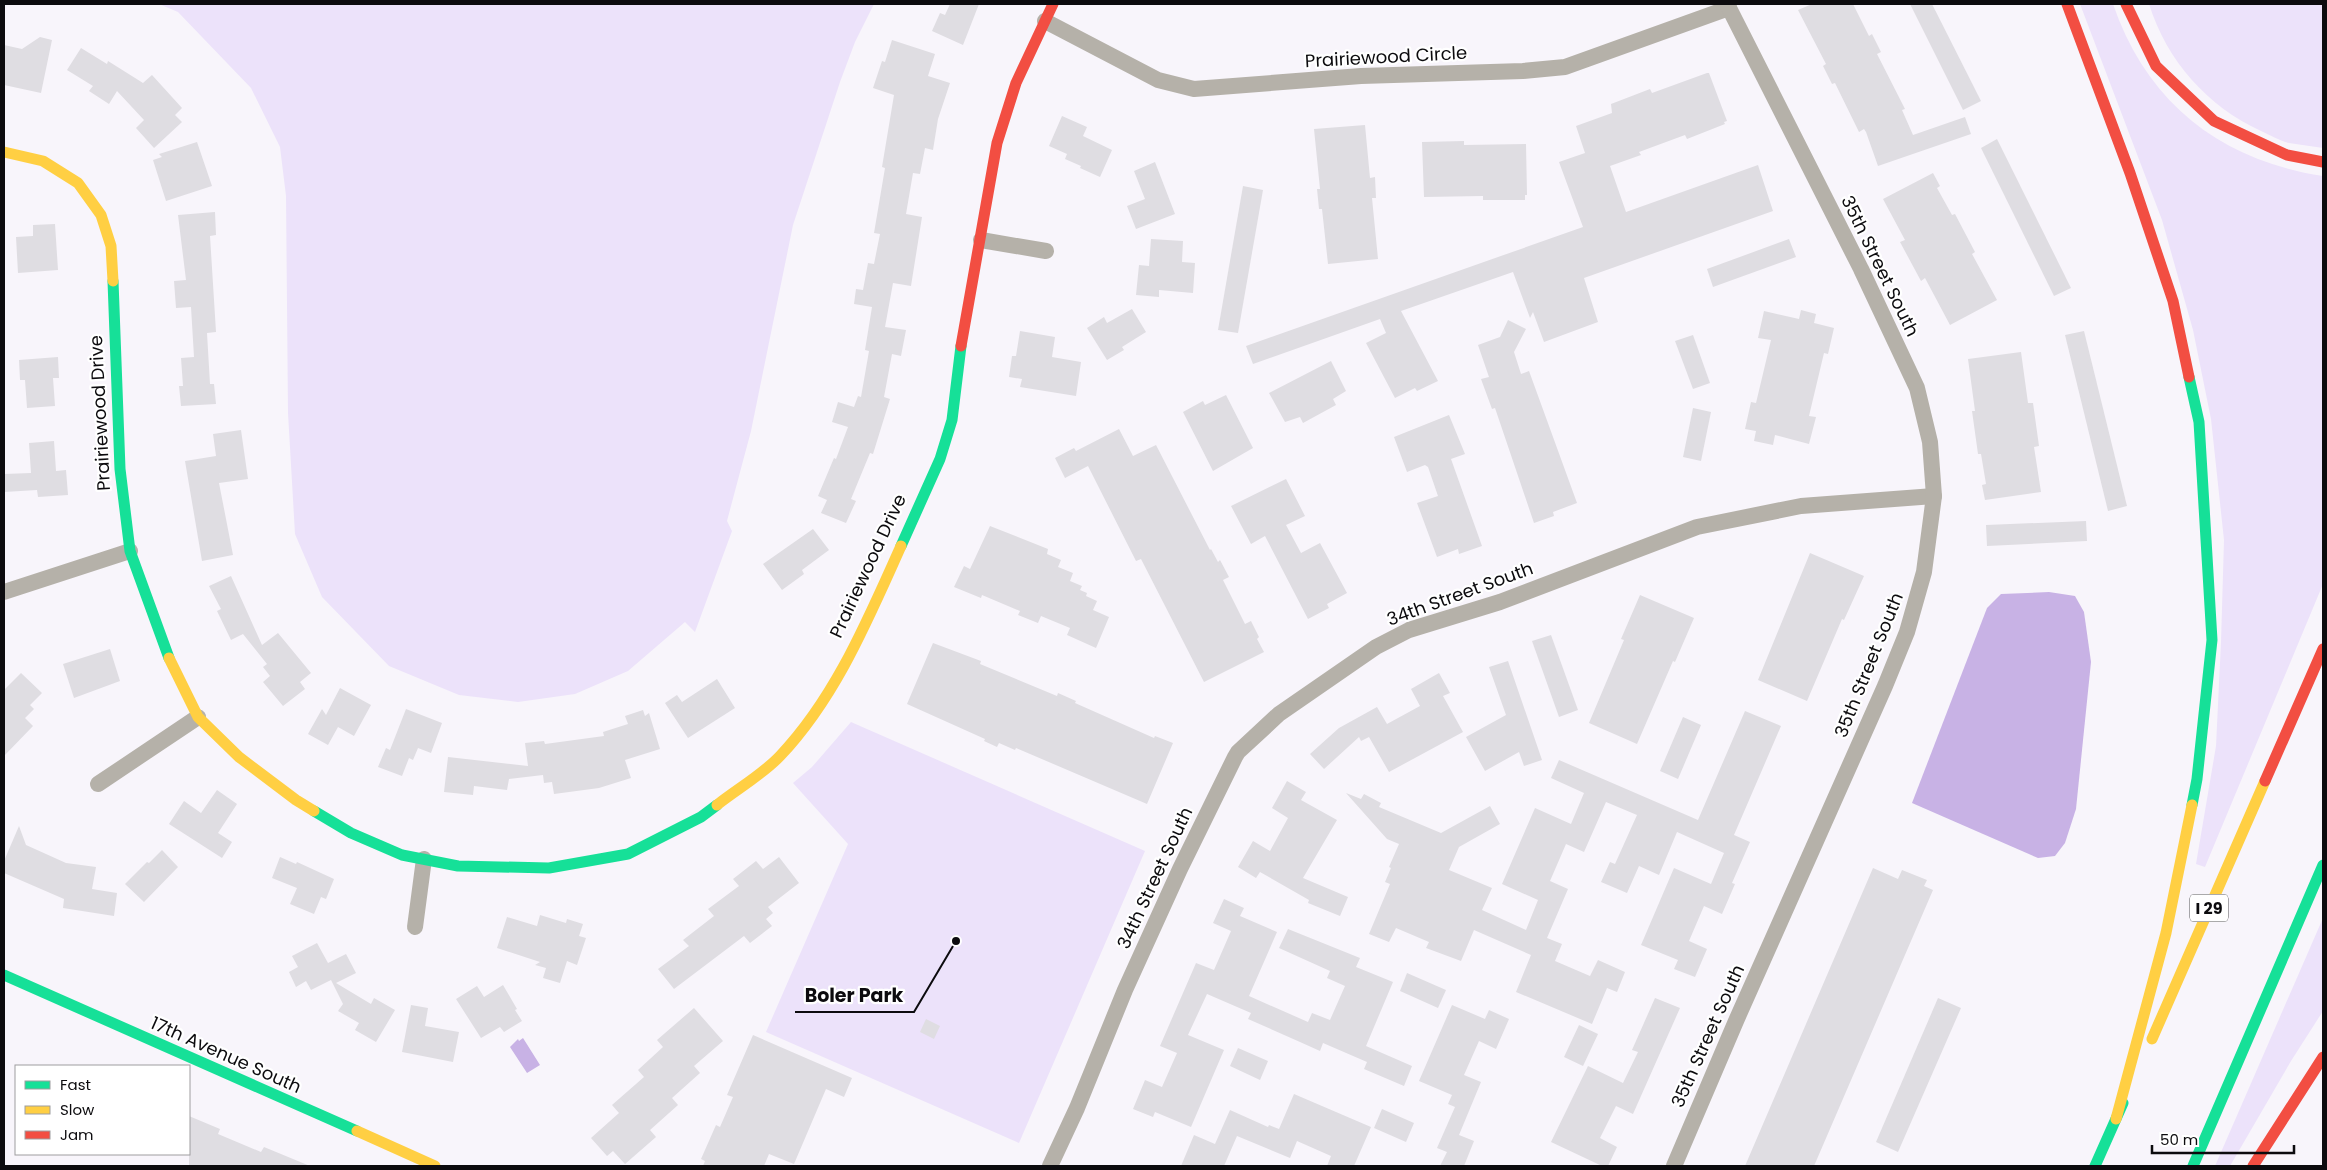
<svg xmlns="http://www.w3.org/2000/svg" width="2327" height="1170" font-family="Poppins,sans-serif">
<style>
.green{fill:#ece2fa}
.water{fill:#c8b2e5}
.building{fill:#dfdde2}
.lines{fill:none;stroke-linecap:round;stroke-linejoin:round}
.street{stroke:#b5b1a9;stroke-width:16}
.fast{stroke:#16e098;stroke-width:11}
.slow{stroke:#ffcf43;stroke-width:11}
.jam{stroke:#f24e42;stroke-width:11}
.labels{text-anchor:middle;stroke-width:4.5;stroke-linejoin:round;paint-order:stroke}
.shield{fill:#fff;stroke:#555456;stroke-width:1}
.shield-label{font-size:16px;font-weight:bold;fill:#0c0b0e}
.street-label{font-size:18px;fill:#0c0b0e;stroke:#fff}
.leader{fill:none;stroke:#0c0b0e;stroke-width:2}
.callout-dot{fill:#0c0b0e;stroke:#fff;stroke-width:2}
.callout-label{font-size:19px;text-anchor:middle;font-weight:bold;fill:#0c0b0e;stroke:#fff;stroke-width:4.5;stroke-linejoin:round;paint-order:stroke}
</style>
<rect width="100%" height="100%" fill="#f8f5fb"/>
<!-- green -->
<g class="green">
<polygon points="159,4 874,4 855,42 840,82 793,225 751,431 727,521 732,531 695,632 685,622 628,671 575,694 518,702 459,695 389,666 322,597 295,534 288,413 286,196 280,147 251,88 178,12"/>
<path d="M2080 4H2113C2147 103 2220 160 2323 176V584L2205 867 2196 864 2216 746 2221 642 2224 540 2211 419 2193 330 2162 220Z"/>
<path d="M2149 4H2323V148C2312 146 2300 145 2289 143 2280 141 2270 135 2261 131 2207 106 2167 61 2149 4Z"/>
<polygon points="851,722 1145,851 1019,1143 766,1032 848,844 793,783 812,767"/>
<polygon points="2323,918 2323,1011 2291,1061 2230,1166 2215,1166"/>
</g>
<!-- water -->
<g class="water">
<polygon points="2049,592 2075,596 2084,612 2091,662 2076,809 2065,843 2055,856 2038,858 1912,803 1987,608 2001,594"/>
<polygon points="523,1038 540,1065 527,1073 510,1047 518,1039 519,1041"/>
</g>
<!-- building -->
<g class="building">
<polygon points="950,4 979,4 963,45 932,31 940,13 945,15"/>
<polygon points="1812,4 1853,4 1869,36 1872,34 1881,52 1877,54 1905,109 1902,110 1913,135 1965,117 1971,134 1878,166 1866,132 1864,129 1859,132 1835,83 1832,84 1823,66 1826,64 1798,10"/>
<polygon points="1910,4 1932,4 1981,101 1963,110"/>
<polygon points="40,37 52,40 41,93 4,85 4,45 22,49"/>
<polygon points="892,40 935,54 928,76 950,83 938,119 933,150 925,148 920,174 913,173 906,214 922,217 911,286 893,283 885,327 906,330 901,356 892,354 884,397 890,399 873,454 870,453 851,499 856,501 846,523 821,513 827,500 818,496 834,458 836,459 848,427 832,422 838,402 854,407 858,396 861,397 869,351 865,350 872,307 854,304 856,289 863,290 868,263 874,264 880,234 874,233 885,168 882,167 894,95 873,88 882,61 885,62"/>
<polygon points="81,48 107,64 108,61 143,83 152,75 182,108 175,115 182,122 154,148 136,128 144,120 117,91 109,104 89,91 93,86 67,70"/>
<polygon points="1707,73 1709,73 1727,121 1724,122 1725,124 1687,139 1685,135 1639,152 1641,155 1610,166 1626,212 1758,165 1773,211 1584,278 1598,322 1544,342 1533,312 1530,318 1513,272 1401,311 1438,381 1417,391 1415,388 1395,398 1366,343 1386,333 1380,319 1253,364 1246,346 1583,227 1559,162 1585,153 1576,126 1612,113 1611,104 1650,89 1652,93"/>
<polygon points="1062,116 1087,127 1083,136 1112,150 1100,177 1080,168 1081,166 1065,159 1067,154 1049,146"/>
<polygon points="1365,125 1370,178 1375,177 1376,198 1372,198 1378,259 1328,264 1322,209 1319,209 1317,189 1320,189 1314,129"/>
<polygon points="1997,139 2071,288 2054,296 1981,148"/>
<polygon points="1464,141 1464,145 1526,144 1527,195 1525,195 1525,200 1483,200 1483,196 1424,197 1422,142"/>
<polygon points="197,142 212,186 166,201 153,160 162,157 159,154"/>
<polygon points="1155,162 1175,214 1136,229 1127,206 1145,199 1134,171"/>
<polygon points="1933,173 1940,186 1937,188 1952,215 1955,214 1975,252 1972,254 1997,300 1950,325 1925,278 1921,281 1900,242 1905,240 1883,199"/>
<polygon points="1243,186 1263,190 1238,333 1218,330"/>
<polygon points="215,212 216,235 210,236 216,332 207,333 210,384 214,384 216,404 181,406 179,386 183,386 181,358 194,357 191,307 176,308 174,281 186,280 178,215"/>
<polygon points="55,224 58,270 18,273 16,237 33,236 33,225"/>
<polygon points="1151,239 1183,241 1182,262 1195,263 1193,293 1159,290 1159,297 1136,295 1139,265 1149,266"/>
<polygon points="1789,239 1796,257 1713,287 1707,269"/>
<polygon points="1132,309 1146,332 1122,347 1124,350 1107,360 1087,328 1104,317 1107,323"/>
<polygon points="1801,310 1816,314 1814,323 1834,328 1828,354 1824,353 1809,416 1816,417 1809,444 1775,435 1773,445 1754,441 1756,431 1745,429 1751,402 1756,403 1771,340 1758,338 1764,311 1799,319"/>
<polygon points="1508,320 1526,329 1514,352 1521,374 1529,371 1577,503 1553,512 1554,516 1534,523 1495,408 1492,409 1481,379 1489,377 1478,345 1500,337"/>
<polygon points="1020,331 1055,337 1052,357 1081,362 1076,396 1020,387 1022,379 1009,377 1012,356 1016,356"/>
<polygon points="2084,331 2127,506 2108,511 2065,335"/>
<polygon points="1693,335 1710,383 1693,389 1675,341"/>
<polygon points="2021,352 2028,403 2033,403 2039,446 2034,447 2041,492 1985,500 1982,485 1986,484 1981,454 1978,454 1972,411 1975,411 1968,359"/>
<polygon points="58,357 59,378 53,378 55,406 27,408 25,380 20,380 19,360"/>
<polygon points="1331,361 1346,391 1333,399 1336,405 1303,423 1300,417 1285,422 1269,393"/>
<polygon points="1226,395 1253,448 1213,471 1183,412 1203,401 1205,405"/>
<polygon points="1693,408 1711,412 1701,461 1683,457"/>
<polygon points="1449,415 1465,454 1451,459 1482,546 1459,554 1458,549 1437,557 1417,503 1438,496 1428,467 1425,465 1407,472 1394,437"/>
<polygon points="1119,429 1133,456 1156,445 1210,550 1211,549 1218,562 1220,560 1229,577 1223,580 1245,624 1251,621 1259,637 1257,639 1264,652 1204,682 1141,559 1136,561 1088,466 1065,478 1055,458 1074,448 1076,451"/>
<polygon points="241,430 248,479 219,483 233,555 202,561 185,461 216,456 213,434"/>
<polygon points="54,441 56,471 66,470 68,495 38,497 37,490 4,492 4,474 31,473 29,443"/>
<polygon points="1286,479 1305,516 1286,525 1301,553 1320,543 1347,593 1327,604 1329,608 1308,619 1265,536 1251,544 1231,506"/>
<polygon points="2086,521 2087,541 1987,546 1986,525"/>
<polygon points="990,526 1048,549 1047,554 1061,560 1058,567 1073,573 1070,581 1082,586 1080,590 1087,593 1086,596 1097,601 1093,610 1109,617 1096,648 1067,635 1070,628 1041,616 1038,623 1018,615 1020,611 982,595 981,598 954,587 964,566 970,569"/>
<polygon points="813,529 829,550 802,570 804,574 782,590 763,564"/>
<polygon points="1810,553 1864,576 1844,620 1842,619 1807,701 1758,680"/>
<polygon points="231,576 262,645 278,633 311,673 300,682 305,689 283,706 263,682 270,676 263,667 267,664 243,634 231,640 217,611 221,609 209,586"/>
<polygon points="1640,595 1694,618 1675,662 1673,661 1637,744 1589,723 1624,640 1621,639"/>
<polygon points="1551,635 1578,710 1559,717 1532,641"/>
<polygon points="933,643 981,661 980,664 1057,696 1058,693 1076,701 1075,703 1154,738 1155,736 1173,743 1147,804 1016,748 1015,750 999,743 997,747 984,741 985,739 907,704"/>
<polygon points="110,649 120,681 74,698 63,664"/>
<polygon points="1508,661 1542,760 1524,766 1519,752 1485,771 1466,737 1506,715 1489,667"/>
<polygon points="21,673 42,693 30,705 34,709 25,718 33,726 4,756 4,690"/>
<polygon points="1439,673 1450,693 1443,696 1463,732 1389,772 1369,737 1361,741 1359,737 1324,769 1310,754 1339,728 1377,707 1387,724 1420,706 1411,689"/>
<polygon points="717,679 735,708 688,738 665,703 677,695 682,702"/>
<polygon points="340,688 371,705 354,736 338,727 328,745 308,734 322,709 326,715"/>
<polygon points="406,709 442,723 431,753 418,748 413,760 409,758 402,776 378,767 386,748 390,750"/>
<polygon points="643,710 645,716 649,713 660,749 625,760 631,778 599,788 554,794 552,782 544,783 543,775 509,779 507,790 474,786 473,795 444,792 448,757 528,766 525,743 544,741 545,744 604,736 603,732 628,724 625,716"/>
<polygon points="1745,711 1781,726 1734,835 1750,842 1732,883 1735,884 1722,914 1704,906 1689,941 1707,949 1695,977 1674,969 1678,960 1641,945 1674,868 1711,884 1724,853 1677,832 1659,875 1639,866 1627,893 1601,882 1610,862 1615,864 1637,815 1606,802 1584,852 1566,844 1550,881 1568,889 1547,938 1562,944 1555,961 1590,976 1598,960 1625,972 1617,992 1607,988 1592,1024 1516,992 1531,955 1474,930 1461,961 1426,948 1429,942 1396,928 1389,942 1369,934 1390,884 1385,882 1391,868 1389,867 1399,844 1387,839 1346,793 1361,799 1364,794 1381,803 1379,807 1441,833 1490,806 1500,824 1459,847 1449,870 1492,888 1482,910 1526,930 1538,900 1502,884 1535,808 1571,824 1584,793 1551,778 1559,760 1698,820"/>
<polygon points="1683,717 1701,725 1678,779 1660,771"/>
<polygon points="1287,781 1306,792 1301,800 1337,820 1303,878 1348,897 1340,916 1308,903 1309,900 1260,872 1256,878 1238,867 1253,841 1270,851 1288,818 1272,808"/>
<polygon points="217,790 237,804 218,833 232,842 222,858 169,824 184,801 201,813"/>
<polygon points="19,826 26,845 66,863 96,867 92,889 117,893 114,916 63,908 64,899 4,873 4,861"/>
<polygon points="162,850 178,867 144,902 125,884 147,862 149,863"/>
<polygon points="280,857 296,864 297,862 334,879 326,899 321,897 314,914 290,904 297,888 272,878"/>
<polygon points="779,857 799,883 768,907 773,913 766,919 772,926 750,943 744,936 674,989 658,969 689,946 683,940 714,916 708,909 739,886 733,879 756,861 763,869"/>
<polygon points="1873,868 1898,879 1902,870 1927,880 1924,886 1933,890 1814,1166 1745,1166"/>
<polygon points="1224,899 1244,908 1240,916 1277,932 1249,996 1308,1022 1312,1013 1330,1020 1345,986 1327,978 1330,971 1279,948 1288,929 1360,958 1356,967 1393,982 1366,1046 1412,1066 1404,1086 1364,1069 1367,1062 1323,1043 1320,1051 1300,1042 1248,1019 1251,1013 1207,994 1188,1035 1224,1050 1191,1127 1155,1112 1153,1117 1133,1109 1145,1080 1162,1087 1177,1053 1160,1046 1196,963 1214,970 1231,931 1213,923"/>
<polygon points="540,915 566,923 567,919 583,924 579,936 586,938 577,965 567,961 560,983 543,978 546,968 535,965 540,962 497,948 507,917 537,926"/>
<polygon points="317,943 328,963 346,954 356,973 336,983 371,1004 374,998 395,1010 376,1042 355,1030 359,1023 338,1011 343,1004 331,980 311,990 306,981 296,987 289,972 298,967 292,956"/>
<polygon points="1407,973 1446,990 1438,1008 1400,991"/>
<polygon points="503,985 517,1009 515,1010 522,1021 504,1032 500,1027 481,1038 456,999 477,986 484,997"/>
<polygon points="1655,998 1680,1008 1633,1114 1616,1106 1600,1138 1617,1147 1608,1166 1602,1166 1551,1142 1588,1066 1623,1083 1638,1052 1632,1050"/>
<polygon points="1938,998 1961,1008 1898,1152 1876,1142"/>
<polygon points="411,1005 428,1008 425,1026 459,1032 453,1062 402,1052"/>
<polygon points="1452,1005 1485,1019 1489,1010 1509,1019 1496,1049 1479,1041 1464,1075 1481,1082 1459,1135 1474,1141 1464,1166 1440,1166 1447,1152 1437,1148 1455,1107 1448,1104 1452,1095 1419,1081"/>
<polygon points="694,1008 723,1041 694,1066 700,1073 672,1098 678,1105 650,1130 656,1137 625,1164 613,1151 607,1156 591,1138 619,1113 612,1105 644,1077 638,1070 663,1047 657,1040"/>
<polygon points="926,1019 940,1026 934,1039 920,1032"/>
<polygon points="1579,1025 1598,1034 1583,1066 1564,1057"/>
<polygon points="753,1035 852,1078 844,1097 826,1089 794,1164 769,1154 764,1166 703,1166 705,1161 701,1159 716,1125 720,1127 733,1097 727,1095"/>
<polygon points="1238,1048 1268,1061 1260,1080 1230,1066"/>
<polygon points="1294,1094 1371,1127 1354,1166 1327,1166 1331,1156 1297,1141 1290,1158 1237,1136 1224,1166 1181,1166 1194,1135 1215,1144 1230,1110 1268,1127 1269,1125 1279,1129"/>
<polygon points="1382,1109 1414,1123 1406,1142 1374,1128"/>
<polygon points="189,1116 220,1129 218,1134 261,1152 264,1147 310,1166 189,1166"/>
</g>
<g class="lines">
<!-- street -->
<g class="street">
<polyline points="1045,21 1158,80 1194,89 1361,76 1523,71 1565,67 1729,8"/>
<polyline points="981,240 1046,251"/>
<polyline points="4,592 130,551"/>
<polyline points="98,784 198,717"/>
<polyline points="415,927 424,859"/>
<polyline points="1050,1166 1077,1108 1125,990 1180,869 1235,757 1238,752 1279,714 1376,647 1409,630 1500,602 1697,527 1801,506 1934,496"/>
<polyline points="1674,1166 1736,1021 1885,686 1907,632 1924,572 1934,496 1930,442 1917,388 1861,269 1727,4"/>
</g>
<!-- fast -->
<g class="fast">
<polyline points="113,281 120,469 130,551 169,658"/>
<polyline points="2189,377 2199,422 2212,640 2197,779 2192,805"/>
<polyline points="901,546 940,459 952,420 961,346"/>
<polyline points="314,811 351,833 402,855 458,866 549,868 628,854 701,817 717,805"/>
<polyline points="4,975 357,1131"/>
<polyline points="2095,1166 2123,1103"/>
<polyline points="2193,1166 2323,865"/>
</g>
<!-- slow -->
<g class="slow">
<polyline points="4,152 43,161 78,183 101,215 111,246 113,281"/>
<polyline points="169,658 198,717 239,757 296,800 314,811"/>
<path d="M717 805C737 789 762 775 780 756 836 697 868 619 901 546"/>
<polyline points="2152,1039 2265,781"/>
<polyline points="2116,1119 2166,933 2192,805"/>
<polyline points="357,1131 435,1166"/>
</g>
<!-- jam -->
<g class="jam">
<polyline points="2067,4 2130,173 2173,301 2189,377"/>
<polyline points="2126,4 2156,66 2214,121 2287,155 2323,162"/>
<polyline points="961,346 997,143 1016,83 1053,4"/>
<polyline points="2265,781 2323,649"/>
<polyline points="2253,1166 2323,1057"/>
</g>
</g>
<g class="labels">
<!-- shield labels -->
<rect class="shield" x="2190" y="894.5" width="38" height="27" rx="4"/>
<g class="shield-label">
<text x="2209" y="914">I 29</text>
</g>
<!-- street labels -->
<g class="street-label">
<text transform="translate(1386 57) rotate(-3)" y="6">Prairiewood Circle</text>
<text transform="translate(1880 266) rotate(64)" y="6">35th Street South</text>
<text transform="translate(100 413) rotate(-93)" y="6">Prairiewood Drive</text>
<text transform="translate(868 566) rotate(-65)" y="6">Prairiewood Drive</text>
<text transform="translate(1460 594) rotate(-20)" y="6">34th Street South</text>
<text transform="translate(1869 665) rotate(-68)" y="6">35th Street South</text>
<text transform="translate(1155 878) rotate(-65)" y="6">34th Street South</text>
<text transform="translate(1708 1036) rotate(-66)" y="6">35th Street South</text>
<text transform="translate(226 1055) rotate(24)" y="6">17th Avenue South</text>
</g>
</g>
<!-- callouts -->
<path class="leader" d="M956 941L914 1012H795"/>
<circle class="callout-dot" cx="956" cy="941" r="5"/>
<g class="callout-label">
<text x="854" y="1002">Boler Park</text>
</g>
<!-- border -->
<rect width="2327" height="1170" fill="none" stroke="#0c0b0e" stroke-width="10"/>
<!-- legend -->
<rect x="15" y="1065" width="175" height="90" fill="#ffffff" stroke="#9e9d9f"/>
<rect x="25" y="1081" width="25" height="8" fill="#16e098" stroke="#9e9d9f"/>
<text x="60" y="1090" font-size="15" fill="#0c0b0e">Fast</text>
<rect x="25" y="1106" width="25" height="8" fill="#ffcf43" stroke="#9e9d9f"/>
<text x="60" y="1115" font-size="15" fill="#0c0b0e">Slow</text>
<rect x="25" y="1131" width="25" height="8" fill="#f24e42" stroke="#9e9d9f"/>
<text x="60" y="1140" font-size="15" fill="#0c0b0e">Jam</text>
<!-- scale -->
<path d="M2152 1145v8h142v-8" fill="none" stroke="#0c0b0e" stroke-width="2.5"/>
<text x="2160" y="1145" font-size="15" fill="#0c0b0e" stroke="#ffffff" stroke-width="4" paint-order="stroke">50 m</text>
</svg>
